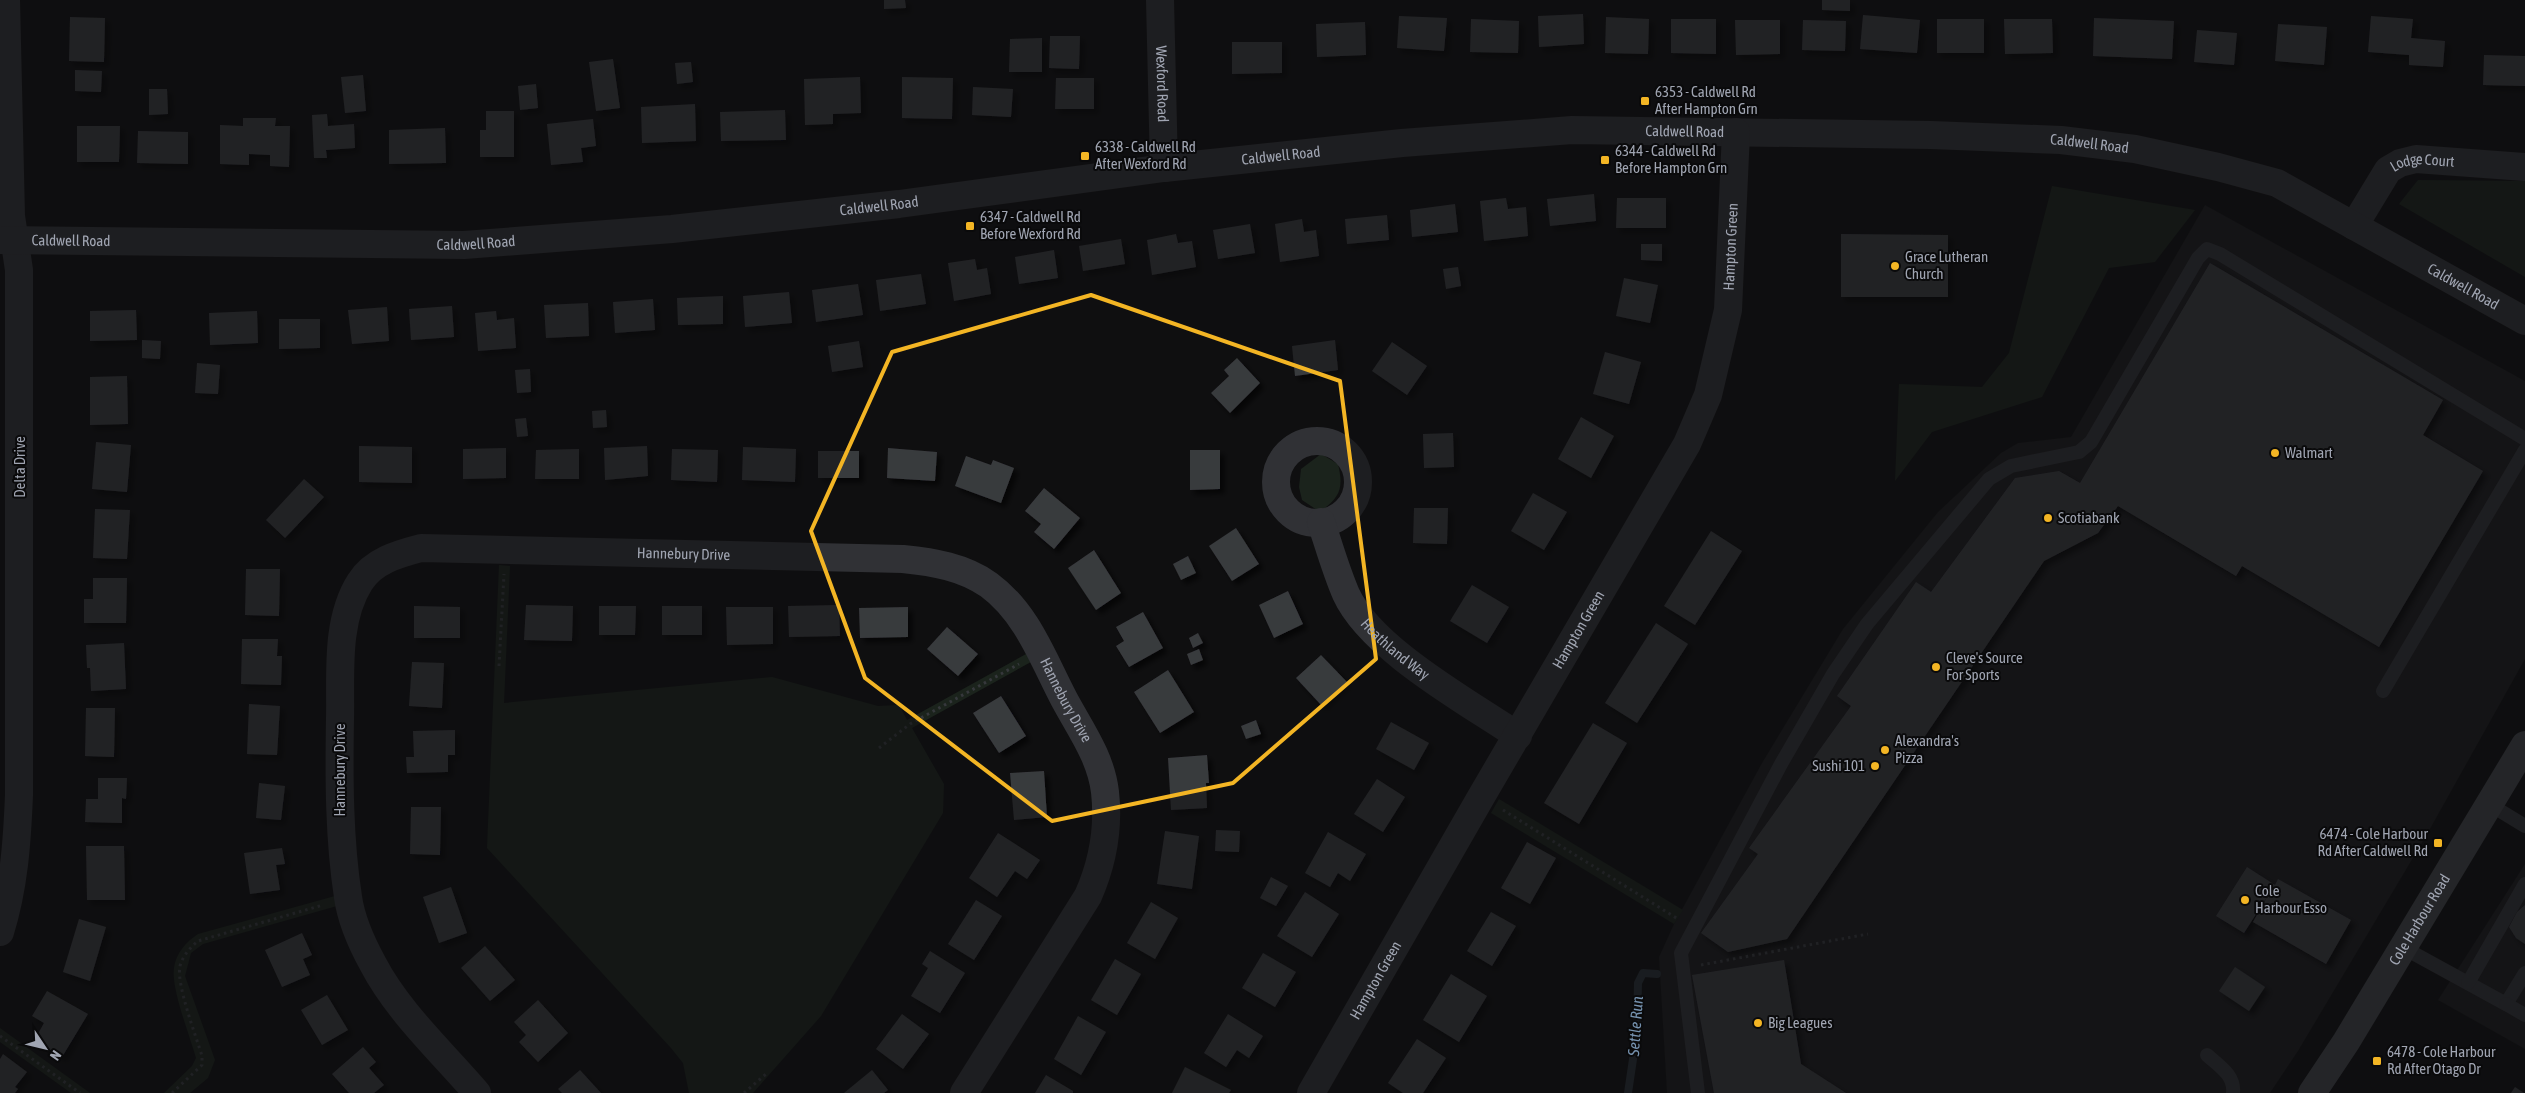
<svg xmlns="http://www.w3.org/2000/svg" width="2525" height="1093" font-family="'Asap Condensed',sans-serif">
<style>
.built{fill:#1b1b1d}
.green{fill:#1b231c}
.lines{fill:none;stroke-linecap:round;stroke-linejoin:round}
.stream{stroke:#262d34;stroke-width:8}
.building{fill:#393a3e;filter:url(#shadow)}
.path{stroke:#36383c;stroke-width:3;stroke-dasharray:2.5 4;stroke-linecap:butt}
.service{stroke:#303135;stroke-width:14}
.minor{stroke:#303135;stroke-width:28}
.tertiary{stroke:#303135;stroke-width:28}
.secondary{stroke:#3e4045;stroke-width:28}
.marked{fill:none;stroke:#f3b524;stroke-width:4;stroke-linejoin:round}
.poi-dot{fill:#f3b524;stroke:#0a0a0b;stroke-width:2}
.labels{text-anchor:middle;stroke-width:4;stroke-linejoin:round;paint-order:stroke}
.street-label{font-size:15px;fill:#a0a5b2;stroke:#0a0a0b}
.poi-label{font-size:15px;fill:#a0a5b2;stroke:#0a0a0b;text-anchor:start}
.water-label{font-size:16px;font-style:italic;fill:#7591ae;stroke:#0a0a0b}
</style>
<defs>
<filter id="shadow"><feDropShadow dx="4.5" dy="4.5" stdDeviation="2.5" flood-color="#0009"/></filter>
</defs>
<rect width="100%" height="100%" fill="#0f0f10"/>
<!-- built -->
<g class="built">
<polygon points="2205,205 2525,381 2525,659 2426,836 2298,1051 2270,1093 1667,1093 1659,957 1674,924 1762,763 1843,629 1938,512 2001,453 2018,443 2071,437"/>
<polygon points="2525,864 2525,1049 2438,1000"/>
</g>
<!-- green -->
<g class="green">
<polygon points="2418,180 2525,181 2525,277 2399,204"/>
<polygon points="2052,186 2195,210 2155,262 2109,268 2042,397 1932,432 1895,481 1899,384 1982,387 2009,353"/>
<path d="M1321 454 1338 464C1344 489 1340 497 1320 512L1302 500 1299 487 1301 469Z"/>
<polygon points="499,565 510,566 504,703 772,677 878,706 899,705 907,720 1026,654 1031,662 912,728 944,784 943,813 821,1016 753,1093 689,1093 683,1063 671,1048 487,848"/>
<polygon points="1499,799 1683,910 1674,924 1491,813"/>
<path d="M335 896 337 906 203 944 191 953 185 976 215 1060 208 1078 190 1093H164L192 1066 196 1058C190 1036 171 989 174 968 176 953 186 942 198 934Z"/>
<polygon points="0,1028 90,1093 71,1093 0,1042"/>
</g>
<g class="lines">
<!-- stream -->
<polyline class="stream" points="1628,1093 1637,1032 1638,983 1643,973 1657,974"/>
</g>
<!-- building -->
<g class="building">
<polygon points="884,0 905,0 906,8 884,9"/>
<polygon points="1822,0 1850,0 1850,11 1822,10"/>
<polygon points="1583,14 1584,44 1539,47 1538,16"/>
<polygon points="1863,15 1920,20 1917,53 1860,49"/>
<polygon points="1399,16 1447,18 1444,51 1397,48"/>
<polygon points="2371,16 2413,19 2411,38 2445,41 2443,67 2409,65 2409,55 2368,52"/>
<polygon points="70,17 105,18 104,62 69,61"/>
<polygon points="1606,17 1649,19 1648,54 1605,53"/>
<polygon points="2094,18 2174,21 2172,59 2093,56"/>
<polygon points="1471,19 1519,21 1518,53 1470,52"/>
<polygon points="1671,19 1716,19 1716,54 1671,53"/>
<rect x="1937" y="19" width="47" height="34"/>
<polygon points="2004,19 2052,19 2053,53 2005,54"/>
<polygon points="1735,20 1780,20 1780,54 1736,55"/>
<polygon points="1803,20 1846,21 1845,51 1802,50"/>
<polygon points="1365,22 1366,55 1317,57 1316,24"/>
<polygon points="2278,24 2327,27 2324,65 2275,61"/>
<polygon points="2197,30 2237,33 2234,65 2194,62"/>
<polygon points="1050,36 1080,36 1079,69 1049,68"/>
<polygon points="1042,38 1042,72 1009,72 1010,39"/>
<polygon points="1232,42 1282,42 1282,73 1232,74"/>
<polygon points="2484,55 2525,56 2525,86 2483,85"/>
<polygon points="613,59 620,108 596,111 589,62"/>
<polygon points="691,62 693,82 677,84 675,63"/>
<polygon points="75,70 102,71 101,92 75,91"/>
<polygon points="363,75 366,111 345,113 341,77"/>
<polygon points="860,77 861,113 833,114 833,124 805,125 804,79"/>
<polygon points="902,77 953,78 952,119 902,118"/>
<polygon points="1056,78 1094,78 1094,109 1055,109"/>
<polygon points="536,84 538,108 520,110 518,86"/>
<polygon points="973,87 1013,89 1011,117 972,115"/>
<polygon points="149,89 167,89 168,114 149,115"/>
<polygon points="695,104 696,141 642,143 641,107"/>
<polygon points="785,110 786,140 721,141 720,112"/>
<polygon points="486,111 514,111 514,157 480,157 480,130 486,130"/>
<polygon points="327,114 328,126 354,124 355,148 326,150 327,158 314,158 312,115"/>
<polygon points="243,118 276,118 275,126 290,126 289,167 270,166 270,155 249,154 249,165 220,164 220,125 243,126"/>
<polygon points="593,119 596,146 581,148 583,162 551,165 547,124"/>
<polygon points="77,126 120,126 119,162 77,162"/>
<polygon points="445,128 446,163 389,164 389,130"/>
<polygon points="138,131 188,132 188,164 137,163"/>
<polygon points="1594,194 1596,221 1550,226 1547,199"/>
<polygon points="1506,198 1508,209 1526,207 1528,236 1484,241 1480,201"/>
<polygon points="1617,198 1666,198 1666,228 1616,228"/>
<polygon points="1455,204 1458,232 1412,237 1410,210"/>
<polygon points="1387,215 1389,240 1347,244 1345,219"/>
<polygon points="1302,219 1304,232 1316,230 1319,256 1280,262 1275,224"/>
<polygon points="1250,224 1255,253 1218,259 1213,230"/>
<polygon points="1176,234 1178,243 1192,241 1196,267 1152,275 1147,240"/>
<polygon points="1841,234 1948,235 1948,297 1841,297"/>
<polygon points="1121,239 1125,264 1083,271 1079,246"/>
<polygon points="1641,244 1662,244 1662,261 1641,260"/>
<polygon points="1054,250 1058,278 1019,284 1015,257"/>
<polygon points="975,259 977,270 987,268 991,294 954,301 948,263"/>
<polygon points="2210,263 2443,400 2423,435 2483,471 2379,647 2242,566 2236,576 2118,506 2098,533 2044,561 1787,939 1728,952 1701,933 1758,854 1749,848 1851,706 1837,696 1916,582 1931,592 2015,478 2059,471 2080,483"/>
<polygon points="1458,267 1461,286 1446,289 1443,269"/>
<polygon points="921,274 926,304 880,311 876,280"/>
<polygon points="1624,278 1658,285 1650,323 1616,316"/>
<polygon points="858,284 863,315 816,322 812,290"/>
<polygon points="789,292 792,323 745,327 743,296"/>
<polygon points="723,296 723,324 678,325 677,298"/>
<polygon points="653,299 655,330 615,333 613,302"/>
<polygon points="588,303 589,336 546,338 544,305"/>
<polygon points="452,306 454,337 411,340 409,309"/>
<polygon points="387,307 389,341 352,344 348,310"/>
<polygon points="136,310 137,340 90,341 90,311"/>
<polygon points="257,311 258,343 210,345 209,313"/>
<polygon points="496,311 497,320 514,318 516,348 478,351 475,313"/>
<polygon points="279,319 320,319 320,348 279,349"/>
<polygon points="142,340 161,341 160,359 142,358"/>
<polygon points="1335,340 1338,370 1295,376 1292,346"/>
<polygon points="859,341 863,367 832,372 828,346"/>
<polygon points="1392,342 1427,366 1407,395 1372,371"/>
<polygon points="1605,352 1641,362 1629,404 1593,394"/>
<polygon points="1237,358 1260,383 1230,413 1211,393 1229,376 1224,370"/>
<polygon points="197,363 220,365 218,394 195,393"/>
<polygon points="530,369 531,392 517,393 515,370"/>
<polygon points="127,376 128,424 90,425 90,377"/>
<polygon points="606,410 607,427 593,428 592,411"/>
<polygon points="1581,417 1614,436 1591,478 1558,459"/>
<polygon points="526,418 528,436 517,437 515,419"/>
<polygon points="1453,433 1454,467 1424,468 1423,434"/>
<polygon points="96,442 131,445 127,492 92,489"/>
<polygon points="359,446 412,447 412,483 359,482"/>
<polygon points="647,446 648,476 605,480 604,448"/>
<polygon points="743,447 796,449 795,482 742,480"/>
<polygon points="506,448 506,478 463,479 463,449"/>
<polygon points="888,448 937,452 935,481 887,478"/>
<polygon points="579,449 579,479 535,479 536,450"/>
<polygon points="672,449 718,450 717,482 671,480"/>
<polygon points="1190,450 1220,450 1220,489 1190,490"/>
<rect x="818" y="451" width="41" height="27"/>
<polygon points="966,456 991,465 993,460 1014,468 1001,503 955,486"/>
<polygon points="304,479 324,497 285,538 266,520"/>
<polygon points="1044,488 1080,518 1054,549 1034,532 1041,524 1025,511"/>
<polygon points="1533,493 1567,512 1544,550 1511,531"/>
<polygon points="1414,508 1448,508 1447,544 1413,543"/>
<polygon points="95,509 130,510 127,559 93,558"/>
<polygon points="1236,528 1259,564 1232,581 1209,546"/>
<polygon points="1711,531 1742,551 1695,625 1664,606"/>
<polygon points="1094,550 1121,593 1096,610 1068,568"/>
<polygon points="1188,556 1196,573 1181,580 1173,564"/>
<polygon points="246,569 280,569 279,616 245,615"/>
<polygon points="93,578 127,578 126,623 84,623 84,599 93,599"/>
<polygon points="1472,585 1509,607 1487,643 1450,621"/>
<polygon points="1288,591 1303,624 1274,638 1259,605"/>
<polygon points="526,605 573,606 572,641 524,640"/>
<polygon points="839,605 840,636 789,637 788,606"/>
<polygon points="414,606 460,607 460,638 414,638"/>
<polygon points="599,606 636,606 635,635 599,635"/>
<rect x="662" y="606" width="40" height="29"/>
<polygon points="726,607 773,607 773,644 727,645"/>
<polygon points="908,607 908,637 860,638 859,608"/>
<polygon points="1143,612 1163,648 1129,667 1116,646 1124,641 1116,627"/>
<polygon points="1656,623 1688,644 1637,723 1605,703"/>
<polygon points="947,627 978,654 958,676 927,649"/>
<polygon points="1198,633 1203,643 1193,648 1189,638"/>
<polygon points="242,639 278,639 277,656 282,656 281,685 241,684"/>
<polygon points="124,643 126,689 91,691 90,668 87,668 86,645"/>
<polygon points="1199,649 1203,660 1191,665 1187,654"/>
<polygon points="1321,655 1347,682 1322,706 1296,678"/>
<polygon points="412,662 444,663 442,708 409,706"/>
<polygon points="1168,670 1194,712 1160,733 1134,692"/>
<polygon points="1001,696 1026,736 999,753 973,713"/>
<polygon points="249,704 280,706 277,755 247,754"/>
<polygon points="86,708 115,708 114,757 85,756"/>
<polygon points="1256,720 1261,734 1246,739 1241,726"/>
<polygon points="1391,722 1429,743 1414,770 1376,749"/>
<polygon points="1593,723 1627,743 1579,824 1544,803"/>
<polygon points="455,730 455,755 448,755 448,772 407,773 406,757 414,757 413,731"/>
<polygon points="1207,755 1209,783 1206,783 1207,808 1171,810 1168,758"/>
<polygon points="1044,771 1047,817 1014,820 1010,773"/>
<polygon points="98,778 127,778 126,799 122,798 122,823 85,822 86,799 98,799"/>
<polygon points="1377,779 1405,797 1383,832 1354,814"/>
<polygon points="259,783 285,786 281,820 256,818"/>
<polygon points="411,807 441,807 440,855 410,854"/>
<polygon points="1216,830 1240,831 1239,852 1215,851"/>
<polygon points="1165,831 1199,836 1192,889 1157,884"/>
<polygon points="1328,832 1366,854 1350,881 1338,873 1330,887 1305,873"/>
<polygon points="998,833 1040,860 1027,879 1015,871 997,897 969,878"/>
<polygon points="1527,842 1556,858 1530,904 1501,888"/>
<polygon points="86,846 124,846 125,900 87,900"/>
<polygon points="282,848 285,864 276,865 280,890 250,894 244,853"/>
<polygon points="2247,867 2275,885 2278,879 2351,920 2326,964 2253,922 2270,892 2244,933 2216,916"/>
<polygon points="1271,877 1288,886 1276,906 1260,898"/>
<polygon points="451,887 467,933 439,943 423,897"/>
<polygon points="1305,892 1339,914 1312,957 1277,936"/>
<polygon points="976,900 1002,916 974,960 948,944"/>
<polygon points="1151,902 1178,918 1155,959 1127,943"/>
<polygon points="2525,905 2525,944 2516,938 2509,927 2517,912"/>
<polygon points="1491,912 1516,926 1492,966 1467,951"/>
<polygon points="79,919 106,927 90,981 63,972"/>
<polygon points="302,933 312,955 303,959 310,975 282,987 265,950"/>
<polygon points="485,946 515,980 490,1001 461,968"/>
<polygon points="930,951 965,973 940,1013 911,996 928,968 922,964"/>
<polygon points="1263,953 1296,972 1275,1007 1242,988"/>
<polygon points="1115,959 1141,974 1117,1015 1091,1000"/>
<polygon points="1784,960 1801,1064 1846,1093 1714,1093 1692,975"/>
<polygon points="2235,967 2265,987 2249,1011 2219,991"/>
<polygon points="1451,974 1487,996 1459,1042 1423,1020"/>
<polygon points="47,991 88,1014 62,1057 34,1041 44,1023 32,1016"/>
<polygon points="327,995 348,1030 322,1045 301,1010"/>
<polygon points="538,1000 568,1033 538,1062 519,1042 526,1035 514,1022"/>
<polygon points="902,1014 929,1034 903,1069 876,1049"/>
<polygon points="1228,1014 1263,1036 1249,1058 1237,1050 1226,1067 1204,1053"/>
<polygon points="1078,1016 1106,1032 1081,1075 1054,1059"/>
<polygon points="1417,1039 1446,1058 1423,1093 1403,1093 1388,1083"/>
<polygon points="363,1047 376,1062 369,1068 384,1085 374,1093 349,1093 332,1074"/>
<polygon points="3,1054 27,1072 15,1087 18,1089 15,1093 0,1093 0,1059"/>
<polygon points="1185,1067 1231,1090 1229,1093 1172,1093"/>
<polygon points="580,1070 601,1093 562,1093 558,1089"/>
<polygon points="872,1070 888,1090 884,1093 844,1093"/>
<polygon points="1046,1075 1073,1091 1073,1093 1035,1093"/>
<polygon points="2515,1087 2524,1093 2511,1093"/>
</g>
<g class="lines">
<!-- path -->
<g class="path">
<polyline points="499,666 504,574"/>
<polyline points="879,748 910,724 1019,664"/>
<polyline points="1503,810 1678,919"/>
<polyline points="1701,965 1868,934"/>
<polyline points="0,1036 80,1093"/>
<path d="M172 1093 202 1065V1056C196 1036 176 984 180 966 183 955 191 947 198 941L323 905"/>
<polyline points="744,1093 766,1074"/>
</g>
<!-- service -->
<g class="service">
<polyline points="2383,691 2525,450"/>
<polyline points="2489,804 2525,826"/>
<polyline points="2402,947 2506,1004 2525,973"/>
<polyline points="2468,983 2525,884"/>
<polyline points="2506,1004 2525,1015"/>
<path d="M2207 1055C2219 1066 2235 1075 2233 1093"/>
<polyline points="1698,1093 1681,953 1781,764 1833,674 1867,624 1989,479 2011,466 2079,452 2091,442 2198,258 2207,249 2220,254 2525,439"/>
</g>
<!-- minor -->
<g class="minor">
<path id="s1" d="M1160 0 1164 168"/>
<path id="s2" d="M2354 226 2388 170 2400 163 2416 159 2525 167"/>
<circle cx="1317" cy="482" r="41"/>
<path id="s3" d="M1321 522C1329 546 1336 571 1346 594 1371 649 1468 702 1518 736"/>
<path d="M0 932C14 887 17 843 19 795V270L11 216 6 0"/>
<path id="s4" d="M477 1093C442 1052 398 1012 373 964 362 944 351 919 348 897 339 838 339 779 340 719 341 676 335 621 360 582 373 561 398 554 421 548L903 559C933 562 964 567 989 585 1027 613 1043 659 1064 699 1080 729 1101 757 1105 792 1109 828 1103 862 1088 896L964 1093"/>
</g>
<!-- tertiary -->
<g class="tertiary">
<path id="s5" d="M0 240 464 245 672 229 899 204 1164 168 1402 143 1572 130 1931 135 2061 140 2135 149 2218 167 2277 183 2525 321"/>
<path id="s6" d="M1311 1093 1481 797 1687 444 1708 395 1728 310 1736 132"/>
</g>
<!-- secondary -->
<path class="secondary" id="s7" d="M2312 1093 2346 1042 2525 745"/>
</g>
<!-- marked area -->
<path d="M0 0H2525V1093H0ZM1091 295 1340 381 1376 659 1233 783 1052 821 865 678 811 531 892 352Z" fill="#0f0f10" fill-opacity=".55" fill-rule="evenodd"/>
<path class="marked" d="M1091 295 1340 381 1376 659 1233 783 1052 821 865 678 811 531 892 352Z"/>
<!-- markers -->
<g class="poi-dot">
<rect x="1640" y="96" width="10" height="10" rx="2.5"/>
<rect x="1080" y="151" width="10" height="10" rx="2.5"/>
<rect x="1600" y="155" width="10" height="10" rx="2.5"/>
<rect x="965" y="221" width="10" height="10" rx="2.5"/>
<circle cx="1895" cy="266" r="5"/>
<circle cx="2275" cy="453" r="5"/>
<circle cx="2048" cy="518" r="5"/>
<circle cx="1936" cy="667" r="5"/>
<circle cx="1885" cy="750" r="5"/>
<circle cx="1875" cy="766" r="5"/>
<rect x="2433" y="838" width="10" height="10" rx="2.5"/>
<circle cx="2245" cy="900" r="5"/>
<circle cx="1758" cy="1023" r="5"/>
<rect x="2372" y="1056" width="10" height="10" rx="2.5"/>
</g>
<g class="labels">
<!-- street labels -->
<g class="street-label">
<text dy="5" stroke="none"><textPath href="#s1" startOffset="84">Wexford Road</textPath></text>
<text dy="5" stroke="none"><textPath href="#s5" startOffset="1691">Caldwell Road</textPath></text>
<text dy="5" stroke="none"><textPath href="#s5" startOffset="2096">Caldwell Road</textPath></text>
<text dy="5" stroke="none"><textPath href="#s5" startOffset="1286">Caldwell Road</textPath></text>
<text dy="5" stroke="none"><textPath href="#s2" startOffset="102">Lodge Court</textPath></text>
<text dy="5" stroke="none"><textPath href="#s5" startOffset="881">Caldwell Road</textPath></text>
<text dy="5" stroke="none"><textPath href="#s5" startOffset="71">Caldwell Road</textPath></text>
<text dy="5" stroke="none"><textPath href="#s5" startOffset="476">Caldwell Road</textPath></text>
<text dy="5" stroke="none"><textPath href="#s6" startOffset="954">Hampton Green</textPath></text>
<text dy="5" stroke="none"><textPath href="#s5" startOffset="2501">Caldwell Road</textPath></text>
<text transform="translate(20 467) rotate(-90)" y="5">Delta Drive</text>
<text dy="5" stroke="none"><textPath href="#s4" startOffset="891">Hannebury Drive</textPath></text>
<text dy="5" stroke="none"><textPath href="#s6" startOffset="535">Hampton Green</textPath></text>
<text dy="5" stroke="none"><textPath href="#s3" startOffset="151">Heathland Way</textPath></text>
<text dy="5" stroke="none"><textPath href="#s4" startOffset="1341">Hannebury Drive</textPath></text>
<text transform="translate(340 770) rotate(-90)" y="5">Hannebury Drive</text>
<text dy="5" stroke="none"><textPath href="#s7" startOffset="204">Cole Harbour Road</textPath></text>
<text dy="5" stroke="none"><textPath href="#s6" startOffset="130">Hampton Green</textPath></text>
</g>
<!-- poi labels -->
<g class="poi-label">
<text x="1655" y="97">6353 - Caldwell Rd<tspan x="1655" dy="17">After Hampton Grn</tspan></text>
<text x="1095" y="152">6338 - Caldwell Rd<tspan x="1095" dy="17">After Wexford Rd</tspan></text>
<text x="1615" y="156">6344 - Caldwell Rd<tspan x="1615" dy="17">Before Hampton Grn</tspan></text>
<text x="980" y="222">6347 - Caldwell Rd<tspan x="980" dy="17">Before Wexford Rd</tspan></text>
<text x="1905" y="262">Grace Lutheran<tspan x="1905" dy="17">Church</tspan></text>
<text x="2285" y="458">Walmart</text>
<text x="2058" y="523">Scotiabank</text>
<text x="1946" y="663">Cleve's Source<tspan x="1946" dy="17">For Sports</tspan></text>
<text x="1895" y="746">Alexandra's<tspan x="1895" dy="17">Pizza</tspan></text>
<text x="1865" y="771" text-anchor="end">Sushi 101</text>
<text x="2428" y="839" text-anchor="end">6474 - Cole Harbour<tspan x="2428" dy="17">Rd After Caldwell Rd</tspan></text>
<text x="2255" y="896">Cole<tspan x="2255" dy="17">Harbour Esso</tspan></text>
<text x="1768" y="1028">Big Leagues</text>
<text x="2387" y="1057">6478 - Cole Harbour<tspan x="2387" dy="17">Rd After Otago Dr</tspan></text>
</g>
<!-- water labels -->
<g class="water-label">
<text transform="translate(1635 1026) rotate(-86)" y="6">Settle Run</text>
</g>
</g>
<!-- north arrow -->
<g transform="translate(45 1048) rotate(125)" stroke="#0a0a0b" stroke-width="4" paint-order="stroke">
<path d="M0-4L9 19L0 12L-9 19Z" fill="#a0a5b2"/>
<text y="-8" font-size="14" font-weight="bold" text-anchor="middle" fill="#a0a5b2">N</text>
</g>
</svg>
